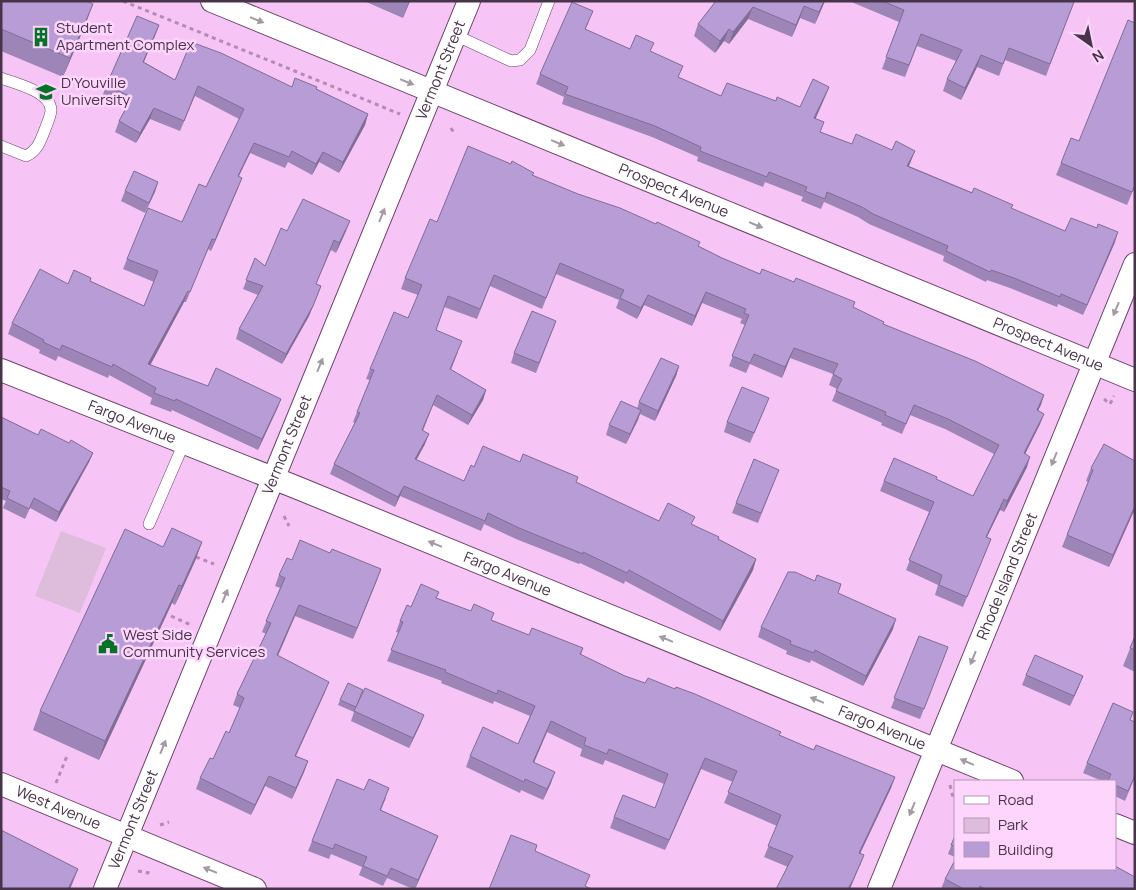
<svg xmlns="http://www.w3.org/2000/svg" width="1136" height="890" font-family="Manrope,sans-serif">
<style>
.green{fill:#ddbcdc}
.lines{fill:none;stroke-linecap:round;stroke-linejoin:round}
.lane-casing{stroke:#6d426e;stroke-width:12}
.street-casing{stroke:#6d426e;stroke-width:24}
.path{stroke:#b28cb2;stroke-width:3;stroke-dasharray:4 4;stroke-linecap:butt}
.lane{stroke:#fff;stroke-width:11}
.street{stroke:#fff;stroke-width:22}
.wall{fill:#9d86b7}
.shaded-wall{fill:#806d95}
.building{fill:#b79cd5;stroke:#806d95}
.oneway{fill:#a49aa4}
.labels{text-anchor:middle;stroke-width:5;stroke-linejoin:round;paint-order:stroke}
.poi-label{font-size:15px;fill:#483448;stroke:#fdd5fd;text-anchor:start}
.street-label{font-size:15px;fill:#483448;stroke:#fdd5fd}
</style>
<rect width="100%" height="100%" fill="#f6c4f5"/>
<!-- green -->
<polygon class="green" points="61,531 106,548 80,613 35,596"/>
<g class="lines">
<defs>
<g id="lane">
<polyline points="455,35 511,61 520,60 530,50 549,1"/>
<path d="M1 78C16 84 50 91 51 110 51 116 46 126 44 132 40 142 37 151 26 156L1 146"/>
<polyline points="149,524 184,443"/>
</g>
<g id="street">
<path id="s1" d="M212 1 1135 380"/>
<path id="s2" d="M1 370 298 488 1012 781"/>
<path id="s3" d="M1 784 255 889"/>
<polyline points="1115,825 1135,833"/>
<path id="s4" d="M105 889 469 1"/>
<path id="s5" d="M879 889 1135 264"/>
</g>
</defs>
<!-- lane casing -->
<use href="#lane" class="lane-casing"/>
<!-- street casing -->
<use href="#street" class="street-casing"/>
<!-- path -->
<g class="path">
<polyline points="123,1 400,114"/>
<polyline points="451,128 454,133"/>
<polyline points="1104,399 1110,404 1114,396"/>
<polyline points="284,516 289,526"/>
<polyline points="196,557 214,564"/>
<polyline points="171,616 191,625"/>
<polyline points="56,783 67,756"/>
<polyline points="950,785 953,797"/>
<polyline points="160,825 169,822"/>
<polyline points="138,871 148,873 149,869"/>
</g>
<!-- lane -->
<use href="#lane" class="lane"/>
<!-- street -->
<use href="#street" class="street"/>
</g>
<!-- wall -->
<g class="wall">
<polygon points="1,1 86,23 63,77 1,51"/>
<polygon points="364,1 410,1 403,18"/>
<polygon points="716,1 825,1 815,24 800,18 792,37 748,19 729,44 724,41 715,53 694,36 698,24"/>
<polygon points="849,1 1048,1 1074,2 1046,76 1005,60 999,76 977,67 961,100 943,91 947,79 956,61 917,46 905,77 882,69 899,22"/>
<polygon points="589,22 585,30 630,49 651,51 678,77 721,96 776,101 800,107 829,87 825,97 815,119 821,132 852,144 911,161 909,166 1065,231 1115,242 1083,315 1058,304 1057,307 1010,288 987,280 986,282 943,261 944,256 869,224 858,217 824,202 821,209 801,201 803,197 765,182 763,187 697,161 698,157 652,137 562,104 564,97 536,84 540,74"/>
<polygon points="1135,23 1135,186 1127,205 1056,175 1061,163 1079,141"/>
<polygon points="159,25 144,62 175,80 292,87 316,89 368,114 365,125 339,173 319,162 312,175 288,162 285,168 250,153 239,176 238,188 211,251 208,249 186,302 184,302 150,365 208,386 281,399 277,409 258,450 172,410 171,412 150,404 152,398 109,375 108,378 58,356 56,361 39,353 40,350 8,334 12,323 68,284 90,281 144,306 154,282 123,269 127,259 182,222 206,187 239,119 195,96 180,131 150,119 136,143 115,132 119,121 127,107 102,97 106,86"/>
<polygon points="532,175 698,246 722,258 760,274 853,307 883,324 1044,395 1038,411 1044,414 1040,424 1025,454 1027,467 1004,512 1000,510 987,537 991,539 963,607 935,595 938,585 906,570 929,512 880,491 884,481 936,479 973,496 994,454 945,429 910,415 902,434 881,425 882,423 832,401 837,389 829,385 833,374 790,358 782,378 750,364 746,373 729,366 745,325 740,323 742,319 702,303 692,326 644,305 637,319 616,308 619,300 556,274 542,309 490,286 477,319 444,307 436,330 458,352 451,370 486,390 483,400 468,425 433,405 423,431 425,444 416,460 464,481 474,467 520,462 576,482 659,521 692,525 756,559 753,570 720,631 625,581 624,584 580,563 579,564 516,539 484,524 481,531 400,496 395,507 330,474 334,464 355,423 353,422 370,380 366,379 370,369 408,318 418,295 401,289 405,278 437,222"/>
<polygon points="158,182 145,213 121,201 125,191"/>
<polygon points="346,231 336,253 331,250 316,284 321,286 309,316 282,364 236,339 239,329 258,295 243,289 255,258 265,266"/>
<polygon points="556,321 536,373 511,363 514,353"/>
<polygon points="679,366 676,376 655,421 640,414 626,444 606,435 609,425 637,409 639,402"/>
<polygon points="765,408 750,443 724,432 727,422"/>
<polygon points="1,417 38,435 69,443 93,453 89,462 56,522 30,508 25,519 3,508 6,501 1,499"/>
<polygon points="1135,461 1135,514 1133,513 1109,567 1062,547 1088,482 1086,481 1091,468"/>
<polygon points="775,480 758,523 732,513 736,503"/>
<polygon points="202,542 195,561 175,605 172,603 99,760 33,730 40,711 163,547"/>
<polygon points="292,560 377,580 353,639 295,616 278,656 325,692 296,756 308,761 304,772 292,799 265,786 251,815 196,789 200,778 213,759 229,733 240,708 233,705 237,694 266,634 262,632 280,588 275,586 279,575"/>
<polygon points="838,593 893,629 863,686 811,660 810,663 786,654 787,651 758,637 761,627"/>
<polygon points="437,598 491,620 529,635 583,648 581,655 625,676 780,736 814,750 895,777 891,788 860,854 864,855 860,866 788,867 764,857 777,826 724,803 733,782 701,769 665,850 610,828 614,817 655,808 664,784 605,760 603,765 580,756 582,749 547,732 534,763 551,783 543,800 521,790 520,793 466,767 470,756 518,744 530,716 494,701 493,704 441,683 442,681 387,661 399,633 396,632 400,621 411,607"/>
<polygon points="919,636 948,647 920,719 891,708"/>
<polygon points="1135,636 1135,672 1123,666"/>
<polygon points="1026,675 1079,686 1070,706 1022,685"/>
<polygon points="363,690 355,709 424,715 420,725 409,748 351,721 354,712 338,705 340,700"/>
<polygon points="1130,720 1135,777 1125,801 1115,796 1115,781 1102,781 1083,773 1087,763"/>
<polygon points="364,790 386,798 381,810 438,836 415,889 413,889 387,878 383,886 359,875 362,867 331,854 329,859 308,851 312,841"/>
<polygon points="955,836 955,857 948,854"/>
<polygon points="945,879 1135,889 941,889"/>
</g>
<!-- shaded-wall -->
<g class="shaded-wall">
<polygon points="409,1 410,1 403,18"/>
<polygon points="824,1 825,1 815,24 819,12"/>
<polygon points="93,4 86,23 63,77 70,58"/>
<polygon points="804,6 800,18 792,37 796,25"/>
<polygon points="753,7 748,19 729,44 733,32"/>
<polygon points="159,25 155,36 139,72 143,62"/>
<polygon points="729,29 724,41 715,53 720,41"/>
<polygon points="981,55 977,67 961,100 965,88"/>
<polygon points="829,87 825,97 811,129 814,118"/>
<polygon points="154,108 150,119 136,143 140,133"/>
<polygon points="368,114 365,125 339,173 343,162"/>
<polygon points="254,143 250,153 234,186 238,176"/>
<polygon points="915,151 911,161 904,176 907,166"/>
<polygon points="323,152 319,162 312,175 316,164"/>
<polygon points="242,178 238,188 211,251 215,240"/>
<polygon points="158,182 155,192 145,213 149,203"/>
<polygon points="350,221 346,231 336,253 339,243"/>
<polygon points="1118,232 1115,242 1083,315 1087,305"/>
<polygon points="321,286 309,316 282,364 286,354"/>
<polygon points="188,291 184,302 145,375 148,364"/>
<polygon points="706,292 702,303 692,326 695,316"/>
<polygon points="648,295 644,305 637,319 641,308"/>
<polygon points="794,348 782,378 785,367"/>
<polygon points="679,366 676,376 655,421 658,411"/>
<polygon points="486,390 483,400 468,425 472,415"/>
<polygon points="1044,395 1041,405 1033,420 1037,410"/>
<polygon points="281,399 277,409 258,450 262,439"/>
<polygon points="641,410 638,420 626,444 630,434"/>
<polygon points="1044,414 1040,424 1020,464 1024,453"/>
<polygon points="429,434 425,444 411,470 415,459"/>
<polygon points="93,453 89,462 56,522 59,512"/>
<polygon points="1030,457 1027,467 1004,512 1007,501"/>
<polygon points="404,486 400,496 395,507 398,497"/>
<polygon points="1004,499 1000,510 982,547 986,537"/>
<polygon points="1135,506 1133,513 1109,567 1113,555"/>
<polygon points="202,542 195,561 175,605 182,586"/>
<polygon points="756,559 753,570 720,631 723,621"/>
<polygon points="381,569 377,580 353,639 357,628"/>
<polygon points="179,585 172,603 99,760 105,741"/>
<polygon points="299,605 295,616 273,666 277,655"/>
<polygon points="896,619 893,629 863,686 866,676"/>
<polygon points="1083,676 1079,686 1070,706 1074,696"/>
<polygon points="329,682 325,692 291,766 295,756"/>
<polygon points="424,715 420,725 409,748 413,738"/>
<polygon points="551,721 547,732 529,773 533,762"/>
<polygon points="705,758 701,769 665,850 669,840"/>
<polygon points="308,761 304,772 292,799 296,788"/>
<polygon points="555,772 551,783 543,800 547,789"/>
<polygon points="269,776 265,786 251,815 255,805"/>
<polygon points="895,777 891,788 855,864 859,853"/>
<polygon points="438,836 434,846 415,889 418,880"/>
<polygon points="864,855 850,889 848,889"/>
<polygon points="78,869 73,882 70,889 68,889"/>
</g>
<!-- building -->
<g class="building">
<polygon points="1,1 87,1 93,4 70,58 1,29"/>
<polygon points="716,1 824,1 819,12 804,6 796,25 753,7 733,32 729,29 720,41 698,24"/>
<polygon points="882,1 1048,1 1049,2 1050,1 1073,1 1074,2 1050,64 1009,48 1003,64 981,55 965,88 947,79 962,50 921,34 909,65 886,57 904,10"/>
<polygon points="572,2 593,11 585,29 630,49 636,35 654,43 650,51 683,66 678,77 721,96 727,83 776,101 777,97 800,107 813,79 829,87 814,118 824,122 820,132 852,144 856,134 892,150 896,141 915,151 907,166 972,193 974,188 1013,205 1011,208 1065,231 1071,218 1097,228 1098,224 1118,232 1087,305 1061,294 1060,297 1014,278 991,270 990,272 946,251 948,246 873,214 862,207 827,192 825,199 805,191 807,187 769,172 767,177 700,151 701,147 655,126 565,94 568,87 540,74"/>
<polygon points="137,16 159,25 143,62 175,80 191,42 221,53 292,87 295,78 317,87 316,89 368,114 343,162 323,152 316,164 292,151 289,157 254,143 238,176 242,178 215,240 212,239 190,292 188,291 148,364 208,386 216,368 281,399 262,439 176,399 175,401 154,393 156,388 113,364 112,367 62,345 60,350 43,342 44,340 12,323 40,269 68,284 74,270 91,278 90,281 144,306 158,271 127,259 148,208 182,222 199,184 206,187 244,109 198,86 184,121 154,108 140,133 119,121 132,97 106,86"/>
<polygon points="1128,20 1135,23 1135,185 1132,192 1061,163 1071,138 1079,141"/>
<polygon points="468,146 511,164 512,161 534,173 532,175 578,194 620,208 656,224 657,222 700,242 698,246 722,258 760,274 762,269 794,282 796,278 855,302 853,307 884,322 883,324 975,361 1044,395 1037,410 1044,414 1024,453 1030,457 1007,501 1004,499 986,537 991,539 967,597 939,585 942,575 909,560 934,502 884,481 894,458 937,477 936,479 973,496 999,445 948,419 914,405 906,424 885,415 886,412 836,391 842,379 833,374 838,364 794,348 785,367 754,354 750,363 732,356 749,315 744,313 746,309 706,292 695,316 648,295 641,308 620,298 624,290 560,263 546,298 494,275 480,309 448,296 436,330 462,341 450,369 486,390 472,415 437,395 422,430 429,434 415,459 464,481 471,465 474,467 483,446 520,462 523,454 578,477 576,482 659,521 668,503 695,517 691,524 719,537 718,539 756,559 723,621 629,570 627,573 583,552 583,554 519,528 488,513 485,521 404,486 398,497 334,464 360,413 357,412 374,370 370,369 394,312 408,318 422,285 405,278 430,219 437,222"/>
<polygon points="134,171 158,182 149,203 125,191"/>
<polygon points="303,199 350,221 339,243 334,240 316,284 321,286 313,306 286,354 239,329 263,286 246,280 255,258 265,266 281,228 287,231"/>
<polygon points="532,311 556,321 539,363 514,353"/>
<polygon points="661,358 679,366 658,411 639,402"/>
<polygon points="742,387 769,398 754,433 727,422"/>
<polygon points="621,401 641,410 630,434 609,425"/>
<polygon points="1,417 38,435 41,429 69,443 71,440 93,453 59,512 34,498 29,509 7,498 10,491 1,487"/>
<polygon points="1104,444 1135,461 1135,506 1113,555 1067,535 1093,470 1091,468"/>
<polygon points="754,459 779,470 761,513 736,503"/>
<polygon points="172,528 202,542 182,586 179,585 105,741 40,711 125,529 163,547"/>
<polygon points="300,540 330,553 332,549 381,569 357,628 299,605 277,655 329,682 295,756 308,761 296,788 269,776 255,805 200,778 210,758 213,759 226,731 229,733 244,698 237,694 271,623 266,621 285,578 279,575 287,558 292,560"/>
<polygon points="788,572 795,572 815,581 817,575 841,584 838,593 896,619 866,676 815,650 814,653 790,644 791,641 761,627"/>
<polygon points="421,584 439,592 436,598 471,611 474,604 494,613 491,620 529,635 532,628 583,648 580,654 625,676 645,683 648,678 675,689 676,687 695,694 781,732 779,735 814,750 816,745 895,777 859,853 864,855 853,880 848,889 776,889 793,856 768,846 781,815 728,792 737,771 705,758 669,840 614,817 623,795 655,808 668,774 609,749 607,754 584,745 586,738 551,721 533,762 555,772 547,789 525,779 524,782 470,756 483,727 518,744 535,706 498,690 497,694 445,672 446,670 391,650 403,622 400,621 407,605 411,607"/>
<polygon points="919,636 948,647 924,709 894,698"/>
<polygon points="1135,636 1135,650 1130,648"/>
<polygon points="1035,655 1083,676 1074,696 1026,675"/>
<polygon points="348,683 363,690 356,707 340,700"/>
<polygon points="365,688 424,715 413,738 354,711"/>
<polygon points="1113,703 1133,712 1130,720 1135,722 1135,776 1128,791 1115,785 1115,781 1108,781 1111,774 1087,763"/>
<polygon points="337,779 364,790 369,779 389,788 380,810 438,836 418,880 391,868 387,876 363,866 367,857 335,844 333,849 312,841"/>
<polygon points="1,830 78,869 68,889 1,889"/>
<polygon points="511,835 537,845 535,851 590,875 585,886 591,889 489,889"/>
<polygon points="955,836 955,846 951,845"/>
<polygon points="955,860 955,869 1115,869 1115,866 1135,877 1135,889 985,889 980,886 979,889 964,889 945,879"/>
</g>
<!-- one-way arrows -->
<defs><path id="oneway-solid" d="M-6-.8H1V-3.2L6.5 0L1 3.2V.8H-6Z" transform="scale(1.25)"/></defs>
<g class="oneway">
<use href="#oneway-solid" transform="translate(257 20) rotate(22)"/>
<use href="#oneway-solid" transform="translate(407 82) rotate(22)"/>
<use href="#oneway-solid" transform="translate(558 143) rotate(22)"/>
<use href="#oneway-solid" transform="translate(382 215) rotate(-68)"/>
<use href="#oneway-solid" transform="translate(756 225) rotate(22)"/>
<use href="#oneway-solid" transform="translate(1116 309) rotate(113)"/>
<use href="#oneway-solid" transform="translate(320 365) rotate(-68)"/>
<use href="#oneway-solid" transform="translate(1054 459) rotate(112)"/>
<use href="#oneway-solid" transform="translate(435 544) rotate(-158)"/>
<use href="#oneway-solid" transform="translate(225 596) rotate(-68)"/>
<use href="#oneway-solid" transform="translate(666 639) rotate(-158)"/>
<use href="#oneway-solid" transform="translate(973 658) rotate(112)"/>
<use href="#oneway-solid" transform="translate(817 700) rotate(-158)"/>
<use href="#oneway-solid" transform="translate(163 747) rotate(-68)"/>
<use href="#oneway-solid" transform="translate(967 762) rotate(-157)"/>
<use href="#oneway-solid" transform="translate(912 809) rotate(112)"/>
<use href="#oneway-solid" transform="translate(210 870) rotate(-158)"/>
</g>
<!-- icons -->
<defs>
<symbol id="building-bare" viewBox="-9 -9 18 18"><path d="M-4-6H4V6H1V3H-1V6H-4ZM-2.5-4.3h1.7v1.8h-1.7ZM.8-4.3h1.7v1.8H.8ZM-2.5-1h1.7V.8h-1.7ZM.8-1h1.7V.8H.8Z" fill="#047326" stroke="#fdd5fd" stroke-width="2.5" paint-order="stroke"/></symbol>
<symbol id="university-bare" viewBox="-9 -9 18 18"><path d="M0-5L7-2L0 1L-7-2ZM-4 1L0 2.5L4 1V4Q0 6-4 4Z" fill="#047326" stroke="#fdd5fd" stroke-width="2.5" paint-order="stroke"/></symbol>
<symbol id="civic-bare" viewBox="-9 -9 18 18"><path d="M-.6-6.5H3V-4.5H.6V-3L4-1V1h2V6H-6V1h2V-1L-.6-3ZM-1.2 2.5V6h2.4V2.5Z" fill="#047326" stroke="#fdd5fd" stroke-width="2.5" paint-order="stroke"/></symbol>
</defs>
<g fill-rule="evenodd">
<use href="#building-bare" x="27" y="23" width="28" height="28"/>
<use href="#university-bare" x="32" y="78" width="28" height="28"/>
<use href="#civic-bare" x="94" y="630" width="28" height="28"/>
</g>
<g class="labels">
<!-- poi labels -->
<g class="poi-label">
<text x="56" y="33">Student<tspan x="56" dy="17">Apartment Complex</tspan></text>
<text x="61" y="88">D'Youville<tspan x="61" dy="17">University</tspan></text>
<text x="123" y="640">West Side<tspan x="123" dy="17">Community Services</tspan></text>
</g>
<!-- street labels -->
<g class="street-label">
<text dy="5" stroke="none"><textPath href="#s4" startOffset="885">Vermont Street</textPath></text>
<text dy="5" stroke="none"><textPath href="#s1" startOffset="499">Prospect Avenue</textPath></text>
<text dy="5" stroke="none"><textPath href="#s1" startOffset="904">Prospect Avenue</textPath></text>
<text dy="5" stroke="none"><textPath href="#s2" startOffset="141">Fargo Avenue</textPath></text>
<text dy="5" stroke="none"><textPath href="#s4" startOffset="480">Vermont Street</textPath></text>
<text dy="5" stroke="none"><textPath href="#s2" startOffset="546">Fargo Avenue</textPath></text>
<text dy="5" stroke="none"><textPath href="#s5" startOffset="338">Rhode Island Street</textPath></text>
<text dy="5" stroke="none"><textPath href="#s2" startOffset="951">Fargo Avenue</textPath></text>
<text dy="5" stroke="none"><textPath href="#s3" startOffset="62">West Avenue</textPath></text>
<text dy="5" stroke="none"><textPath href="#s4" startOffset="75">Vermont Street</textPath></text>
</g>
</g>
<!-- border -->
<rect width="1136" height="890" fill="none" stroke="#483448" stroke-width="5"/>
<!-- legend -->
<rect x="954" y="780" width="162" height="90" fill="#fdd5fd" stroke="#b595b5"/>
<rect x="964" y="796" width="25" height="8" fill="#ffffff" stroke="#b595b5"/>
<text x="998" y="805" font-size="15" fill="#483448">Road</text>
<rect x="964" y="818" width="25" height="15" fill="#ddbcdc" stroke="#b595b5"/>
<text x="998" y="830" font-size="15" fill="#483448">Park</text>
<rect x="964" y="842" width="25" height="15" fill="#b79cd5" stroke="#b595b5"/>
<text x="998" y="855" font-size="15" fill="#483448">Building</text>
<!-- north arrow -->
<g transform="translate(1091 45) rotate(147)" stroke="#fdd5fd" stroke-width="4" paint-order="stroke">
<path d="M0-4L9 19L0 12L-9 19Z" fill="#483448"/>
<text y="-8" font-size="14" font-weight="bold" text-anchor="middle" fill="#483448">N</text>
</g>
</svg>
